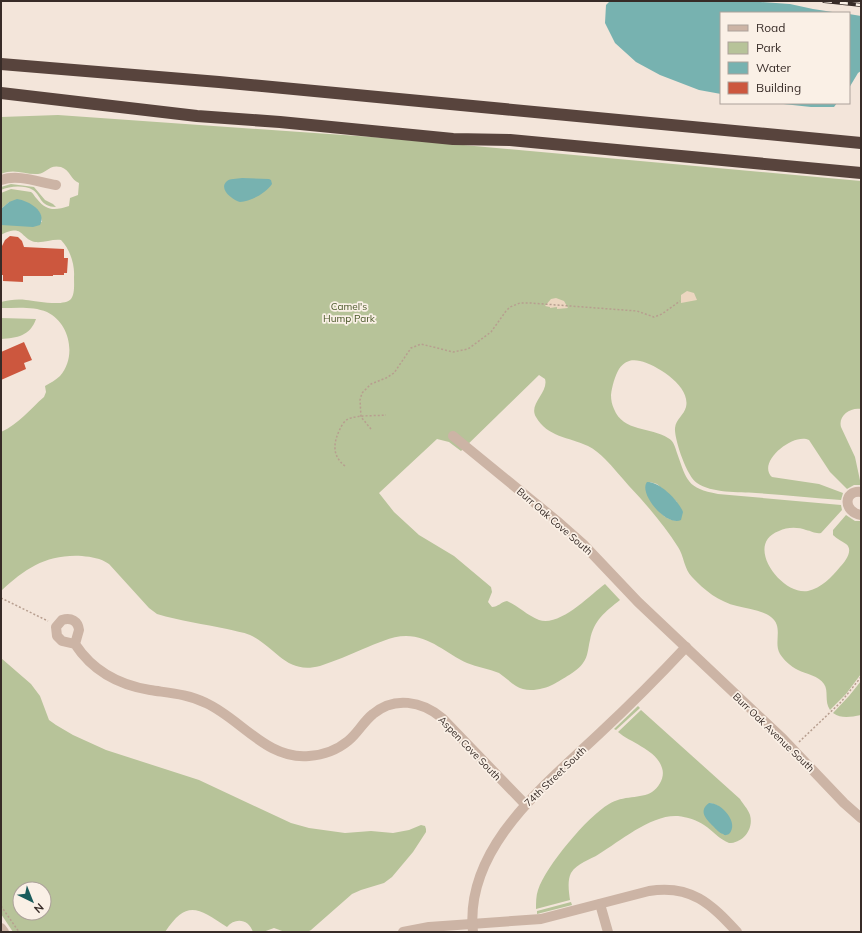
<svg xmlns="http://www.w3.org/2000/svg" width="862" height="933" font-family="Mulish,sans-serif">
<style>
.green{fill:#b7c399;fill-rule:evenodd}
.plaza{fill:#ecd6c0}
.water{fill:#77b2b0}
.building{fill:#cc573e}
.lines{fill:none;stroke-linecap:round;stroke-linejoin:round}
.path{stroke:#b79e8f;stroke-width:1.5;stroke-dasharray:2 2;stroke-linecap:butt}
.minor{stroke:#ccb4a5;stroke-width:10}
.tertiary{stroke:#ccb4a5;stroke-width:10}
.motorway{stroke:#58443d;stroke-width:12}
.rail-casing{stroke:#372b27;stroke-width:4}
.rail{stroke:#faf0e6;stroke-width:2.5;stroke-dasharray:8;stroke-linecap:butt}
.labels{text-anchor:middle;stroke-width:3.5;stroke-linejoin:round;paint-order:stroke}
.park-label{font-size:10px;fill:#495729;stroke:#faf0e6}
.street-label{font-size:10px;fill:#372b27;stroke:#faf0e6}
</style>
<rect width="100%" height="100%" fill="#f3e5da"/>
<!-- green -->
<g class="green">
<path d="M58 115 386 138 861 181V409C850 407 838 416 841 427L855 457 861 485H854L847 489 830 472 809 440C794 432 756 462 772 477L819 484 843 493 841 500C813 498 784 495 756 493 739 492 711 493 697 483 687 477 674 439 675 428 676 419 684 415 686 407 691 386 657 365 640 361 631 359 625 361 619 369 615 376 612 386 611 395 611 400 612 405 614 409 623 432 651 427 668 438 674 441 675 447 677 453 687 481 687 488 718 494L841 505 842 510 821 533C815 534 812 531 806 530 798 527 787 527 779 531 743 544 782 596 808 591 821 588 832 577 840 567 845 562 854 550 846 544 842 541 837 539 833 535V530L846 515 855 521H861V674L846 694 830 710C824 701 829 691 824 684 819 676 806 674 798 670 790 666 784 660 780 654 773 642 784 627 771 617 762 610 748 609 737 606 719 602 704 590 692 577 684 569 684 556 678 547 664 525 647 505 629 486 621 477 613 467 605 459 600 454 594 449 588 446 569 437 547 437 536 417 528 404 549 392 545 379L539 375 461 451 449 442 437 439 379 493 394 512 419 535 454 556 491 587 492 592 488 602 492 607C498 607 501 602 507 601 518 606 527 615 539 620 560 627 590 595 605 584L620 600C605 612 594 620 590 640 588 648 588 657 583 663 579 670 561 680 554 684 543 690 526 693 516 686 510 682 505 677 499 673 489 669 477 667 467 663 447 654 430 636 406 636 391 636 376 644 363 649 349 655 335 661 320 666 286 675 277 648 250 635 243 632 234 631 227 629 204 624 180 621 157 614L149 608 109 564C100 558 92 557 82 556 47 554 26 568 1 591V432C19 424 30 409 44 397L46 392 45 386C50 383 56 380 60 376 77 357 70 323 47 312 33 306 16 308 1 308V302C9 300 17 299 26 300 36 301 64 307 71 299 75 294 74 283 74 277 75 265 70 249 61 240 52 239 44 243 35 242 20 239 24 223 1 235V225L42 222 40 214 9 202 1 209V193L11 189 31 192C34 194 34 196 37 199 47 212 56 210 69 206L70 198 78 195 79 183C71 180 70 170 61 167 49 164 47 173 38 174 25 175 15 168 1 174V117ZM650 482 657 484 677 502V521C655 518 656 500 650 482Z"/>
<path d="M11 184 34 187 45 200 53 204 56 207C40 207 41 195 33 190 24 185 10 186 1 190V187Z"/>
<path d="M1 318 36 319C30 336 17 338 1 339Z"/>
<path d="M1 658 31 684 40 696 49 720 56 725 73 735 106 750 199 780 291 823 309 828 345 833 371 831 393 833 409 830 421 825 425 826 426 829V832L413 852 392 877 384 883 361 890 352 894 311 930 307 932H285L274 928 263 932H253C249 919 235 917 227 927 198 908 187 899 165 932H13L1 914ZM20 889H44V913H20Z"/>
<path d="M861 681V715C850 717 842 719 833 713L849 696Z"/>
<polygon points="638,706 640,708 616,730 614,729"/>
<path d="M641 710 740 799C743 804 748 809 750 815 754 829 743 843 729 843 719 839 713 831 704 825 697 820 687 817 678 816 652 814 620 841 599 854 590 860 577 863 571 873 567 881 569 892 570 900L536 909C536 902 536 896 538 890 546 866 587 817 609 804 623 795 641 799 652 792 660 787 665 776 662 768 657 750 631 743 618 732ZM709 803H711L718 806 729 834H723Z"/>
<polygon points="571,902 572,905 537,914 537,911"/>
</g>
<!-- plaza -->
<g class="plaza">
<polygon points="687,291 694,293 697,300 681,303 681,295"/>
<polygon points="556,298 564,301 568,308 557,309 557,307 550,308 550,307 545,306 551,299"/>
</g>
<!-- water -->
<g class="water">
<polygon points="610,1 746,1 790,4 813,9 839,13 721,13 721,94 699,90 660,75 636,62 615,43 605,23 606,5"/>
<polygon points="849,14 861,16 861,71 858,73 849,88"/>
<polygon points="774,103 837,103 834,107 811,107"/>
<path d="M242 178 269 179 271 180 272 184C265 194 251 201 240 202 233 200 219 190 226 182 229 178 237 179 242 178Z"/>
<path d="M17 199C29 201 47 211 40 225L33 227 1 225V209L9 202Z"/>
<path d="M647 482C659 481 679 501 683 512L681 520C666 527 638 493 647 482Z"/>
<path d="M709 803C721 802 740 823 729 834 726 835 726 836 723 834 719 833 716 829 713 826 706 819 698 811 709 803Z"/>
</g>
<!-- building -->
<g class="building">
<polygon points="10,236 18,237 22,241 24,247 64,249 64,258 68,258 67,273 64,273 64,275 53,275 53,276 23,276 23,282 3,281 3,275 1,275 1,248 5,240"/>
<polygon points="24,342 32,360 24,363 26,369 1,380 1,352"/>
</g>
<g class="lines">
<!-- path -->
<g class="path">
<polyline points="371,429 361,417 360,400 362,393 371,384 386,378 394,373 411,348 421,344 453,352 468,349 491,332 506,311 510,307 520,303 530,303 637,311 654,317 662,314 680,301"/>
<path d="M345 466C332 456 333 443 340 429 342 425 345 419 351 418 361 415 375 416 386 415"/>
<polyline points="1,598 48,621"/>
<polyline points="799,742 841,702 861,677"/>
<polyline points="1,906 19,932"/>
</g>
<!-- minor -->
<g class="minor">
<path d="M1 180C18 174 38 182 56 185"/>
<polyline points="453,436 557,521 583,544 638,602 783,739 844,803 861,818"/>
<path d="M861 492C843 490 843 512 861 515"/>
<path d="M75 644 62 641 57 636 56 627 62 620C71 617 78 621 79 630L75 644C92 670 119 685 150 690 169 693 188 694 206 703 241 719 267 760 309 756 323 755 337 750 348 741 358 733 363 722 373 714 394 696 422 701 442 718L525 804"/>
<polyline points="600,904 608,932"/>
<path d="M403 932 429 927 541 919 649 891C691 884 711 904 737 932"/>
<path d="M473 932C464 848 545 785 600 733 630 705 658 677 686 647"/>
</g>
<!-- tertiary -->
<polyline class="tertiary" points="1,928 4,932"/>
<!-- motorway -->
<g class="motorway">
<polyline points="1,64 219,82 861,143"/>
<polyline points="1,93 197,116 280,122 453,139 510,140 861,173"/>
</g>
<defs>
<polyline id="rail" points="824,1 861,5"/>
</defs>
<!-- rail casing -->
<use href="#rail" class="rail-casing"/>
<!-- rail -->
<use href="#rail" class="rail"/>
</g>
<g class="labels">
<!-- park labels -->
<g class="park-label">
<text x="349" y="310">Camel's<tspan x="349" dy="12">Hump Park</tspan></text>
</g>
<!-- street labels -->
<g class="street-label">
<text transform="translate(555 521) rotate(41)" y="4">Burr Oak Cove South</text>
<text transform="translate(774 732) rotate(44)" y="4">Burr Oak Avenue South</text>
<text transform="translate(470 748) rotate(46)" y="4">Aspen Cove South</text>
<text transform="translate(555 776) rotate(-44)" y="4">74th Street South</text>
</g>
</g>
<!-- border -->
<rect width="862" height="933" fill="none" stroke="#372b27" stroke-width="4"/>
<!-- legend -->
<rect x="720" y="12" width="130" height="92" fill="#faf0e6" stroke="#aca19a"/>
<rect x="728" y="25" width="20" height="6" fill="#ccb4a5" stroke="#aca19a"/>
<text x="756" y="32" font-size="12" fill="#372b27">Road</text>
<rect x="728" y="42" width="20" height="12" fill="#b7c399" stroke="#aca19a"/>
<text x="756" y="52" font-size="12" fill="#372b27">Park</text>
<rect x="728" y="62" width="20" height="12" fill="#77b2b0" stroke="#aca19a"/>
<text x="756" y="72" font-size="12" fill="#372b27">Water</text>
<rect x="728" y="82" width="20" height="12" fill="#cc573e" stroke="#aca19a"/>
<text x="756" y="92" font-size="12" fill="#372b27">Building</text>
<!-- north arrow -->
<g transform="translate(32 901) rotate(137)"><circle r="19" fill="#faf0e6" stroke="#aca19a"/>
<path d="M0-3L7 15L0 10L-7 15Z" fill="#1a5b5b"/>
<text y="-6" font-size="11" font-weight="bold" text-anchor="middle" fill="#372b27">N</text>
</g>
</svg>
